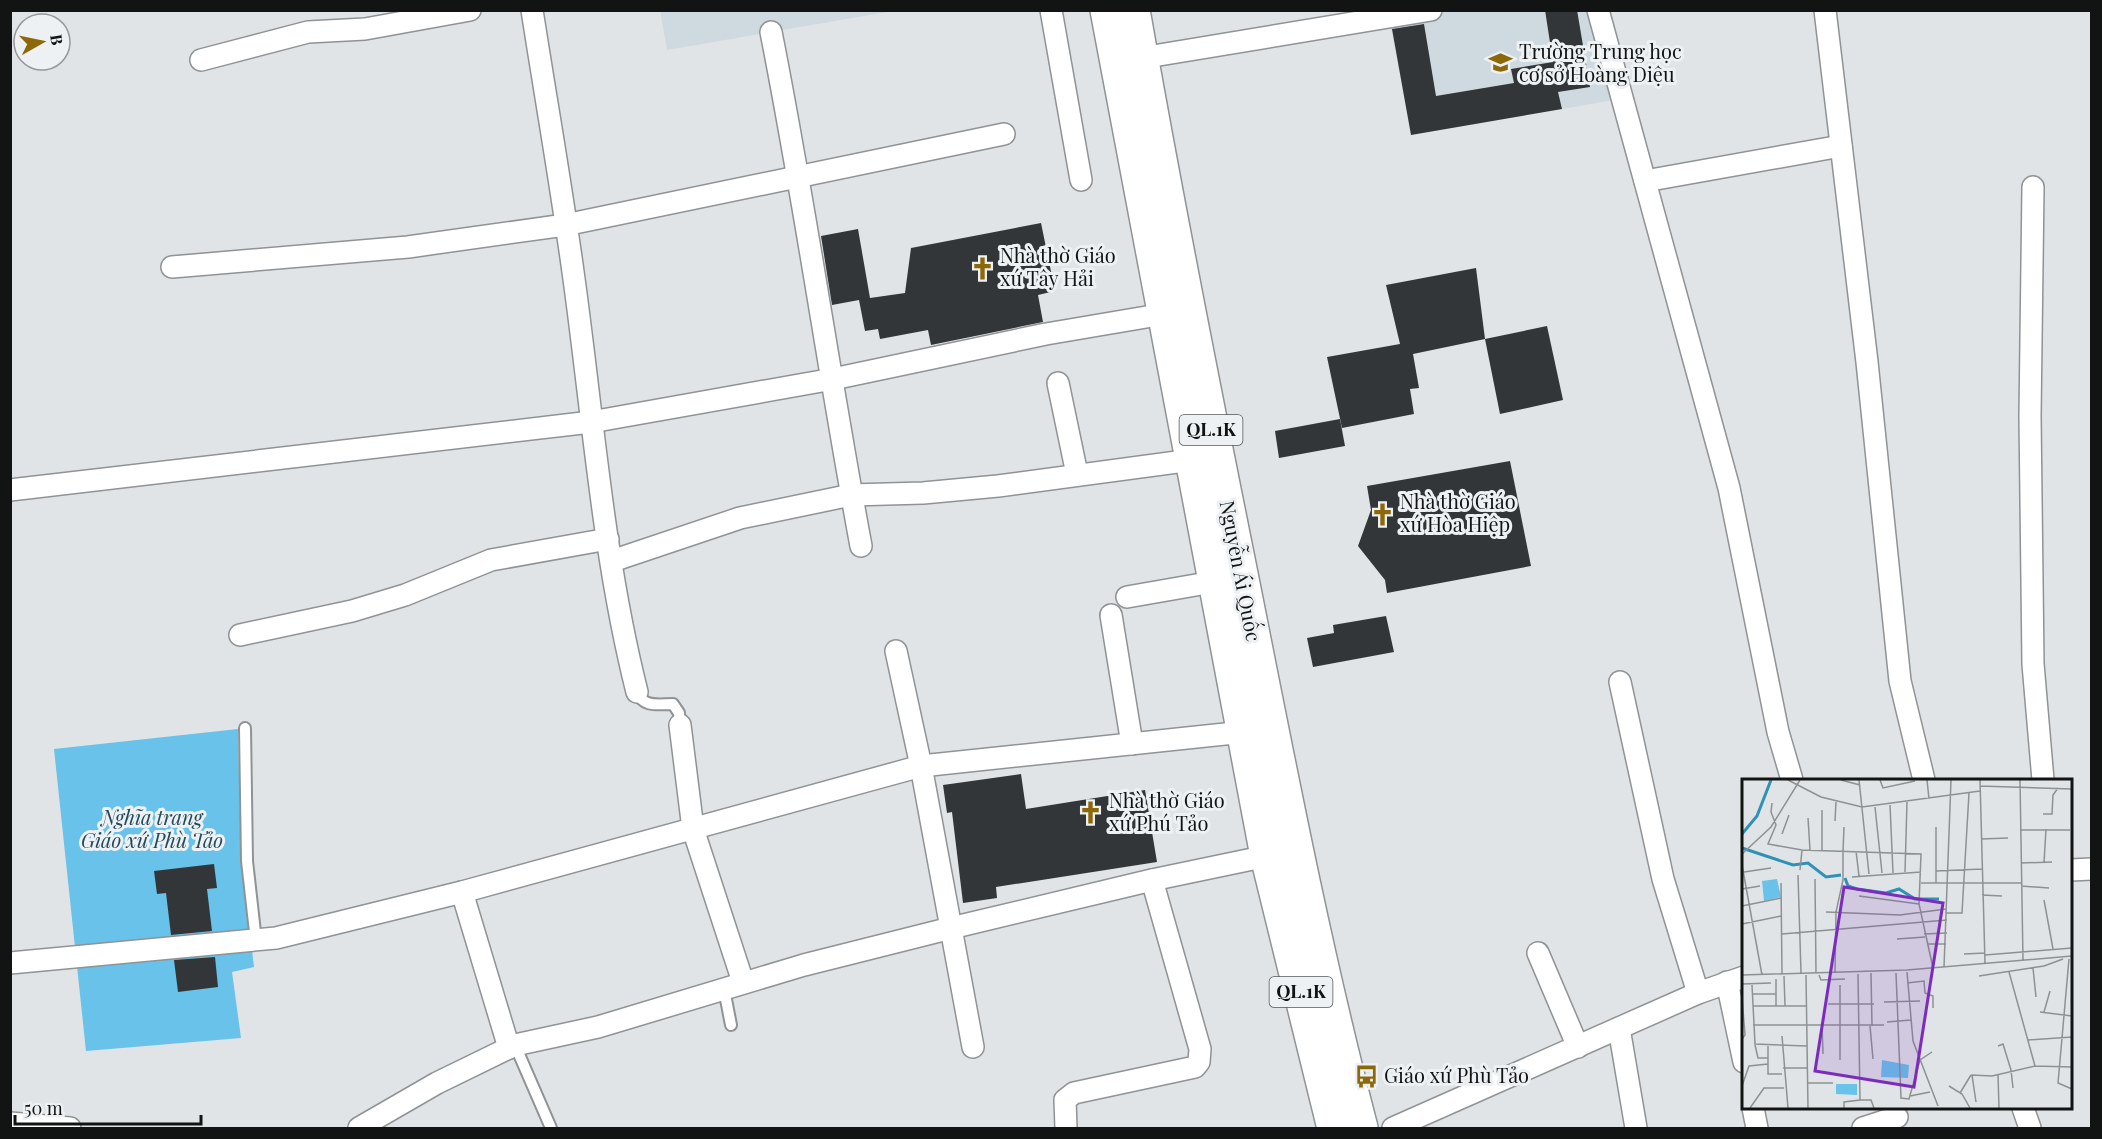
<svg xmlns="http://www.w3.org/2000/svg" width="2102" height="1139" font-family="'Playfair Display',serif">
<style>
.built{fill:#cedae0}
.green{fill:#69c2e9}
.building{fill:#333638}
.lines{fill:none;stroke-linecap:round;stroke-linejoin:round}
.lane-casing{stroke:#8f9395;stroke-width:14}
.street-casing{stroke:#8f9395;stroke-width:24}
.primary-casing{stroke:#8f9395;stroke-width:36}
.lane{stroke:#fff;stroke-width:10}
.street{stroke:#fff;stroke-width:21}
.primary{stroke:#fff;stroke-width:33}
.labels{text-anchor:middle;stroke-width:6;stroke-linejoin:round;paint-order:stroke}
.shield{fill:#edf1f4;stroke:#545657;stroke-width:1.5}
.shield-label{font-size:18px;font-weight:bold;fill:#121414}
.poi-label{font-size:20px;fill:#121414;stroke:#edf1f4;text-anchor:start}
.street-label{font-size:20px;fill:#121414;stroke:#edf1f4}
.park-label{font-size:20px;font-style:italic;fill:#224a5b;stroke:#edf1f4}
.inset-river{fill:none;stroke:#3091b7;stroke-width:3}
.inset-road{fill:none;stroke:#8e9192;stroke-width:1.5}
.view{fill:#7b2cbf;fill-opacity:0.15;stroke:#7b2cbf;stroke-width:3}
.inset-edge{fill:none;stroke:#121414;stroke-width:3}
</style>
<rect width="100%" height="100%" fill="#e0e4e6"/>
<!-- built -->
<g class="built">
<polygon points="660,10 893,11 667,50"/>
<polygon points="1388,11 1589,11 1614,100 1411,135"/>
</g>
<!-- green -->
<polygon class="green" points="238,729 241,860 254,967 232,972 241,1038 86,1051 54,749"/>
<!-- building -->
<g class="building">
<polygon points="1545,10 1577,10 1590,87 1558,92 1562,109 1411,135 1392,29 1424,24 1436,96 1514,83 1511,69 1553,62"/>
<polygon points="1041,223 1055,291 1038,295 1043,322 931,345 928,330 880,339 878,329 865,331 859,300 832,305 821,236 858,229 870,298 905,293 911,248"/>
<polygon points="1476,268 1485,339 1413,354 1419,388 1410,389 1414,414 1342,428 1327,357 1400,344 1386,285"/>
<polygon points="1547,326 1563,400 1500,414 1485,339"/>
<polygon points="1340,419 1345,446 1279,458 1275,431"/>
<polygon points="1510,461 1531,566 1387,593 1385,580 1358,546 1371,510 1367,486"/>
<polygon points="1386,616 1394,652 1313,667 1307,638 1334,633 1333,625"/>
<polygon points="1021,774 1026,809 1145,790 1157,862 996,887 997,898 963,903 952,812 947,813 943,785"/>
<polygon points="214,864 217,888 207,889 212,931 171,935 166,893 157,894 154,871"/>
<polygon points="215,957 218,987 178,992 174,960"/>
</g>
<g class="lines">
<defs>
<g id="lane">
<path d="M637 692C643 708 659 704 673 704L679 713 680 725"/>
<polyline points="245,728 247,861 256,941"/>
<polyline points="724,989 731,1025"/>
<polyline points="515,1045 551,1128"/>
</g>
<g id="street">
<path d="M532 10C546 100 562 190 574 279 593 417 603 557 637 692"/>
<polyline points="1051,10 1081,180"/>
<polyline points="1598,10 1729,488 1778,732 1792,780"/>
<polyline points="1825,10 1867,362 1900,681 1924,780"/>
<path d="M771 32C805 203 829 375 861 546"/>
<polyline points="1141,58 1431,10"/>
<polyline points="201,60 308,32 365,29 470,10"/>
<polyline points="1645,181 1841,146"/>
<polyline points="2033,187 2030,416 2033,664 2043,780"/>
<polyline points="172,267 408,247 565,225 1004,134"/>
<polyline points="1058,383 1077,474"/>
<polyline points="10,490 591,422 833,379 1046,334 1164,314"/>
<polyline points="612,561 740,518 851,495 923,493 998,486 1192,460"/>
<polyline points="1127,597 1213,582"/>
<polyline points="1111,615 1132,744"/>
<polyline points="240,635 352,611 405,595 491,560 608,539"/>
<polyline points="896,651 921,766 973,1047"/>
<polyline points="1620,682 1663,879 1698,993"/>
<polyline points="680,725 693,829 743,982"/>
<polyline points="2070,870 2092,869"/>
<polyline points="462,892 509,1048"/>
<polyline points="1538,953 1578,1047"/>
<polyline points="10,963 276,938 462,892 921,766 1244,732"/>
<polyline points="1727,982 1744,1062"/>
<polyline points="1619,1028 1636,1128"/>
<polyline points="1753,1108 1757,1128"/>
<polyline points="2023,1108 2030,1128"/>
<polyline points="10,1123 70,1128"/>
<polyline points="359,1128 437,1083 515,1045 598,1027 804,965 951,928 1152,880 1267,856"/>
<polyline points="1066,1128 1065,1100 1074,1093 1195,1067 1199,1062 1200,1049 1152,880"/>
<polyline points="1393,1128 1698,993 1744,977"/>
<polyline points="1863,1128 1897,1117"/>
</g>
<g id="primary">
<polyline points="1107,10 1267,856 1334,1128"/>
<path d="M1133 10C1166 199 1203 386 1241 574 1278 760 1313 945 1361 1128"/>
</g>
</defs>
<!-- lane casing -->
<use href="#lane" class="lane-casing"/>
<!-- street casing -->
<use href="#street" class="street-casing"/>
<!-- primary casing -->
<use href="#primary" class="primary-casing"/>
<!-- lane -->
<use href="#lane" class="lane"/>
<!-- street -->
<use href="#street" class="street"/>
<!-- primary -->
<use href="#primary" class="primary"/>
</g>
<!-- icons -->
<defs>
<symbol id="school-bare" viewBox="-9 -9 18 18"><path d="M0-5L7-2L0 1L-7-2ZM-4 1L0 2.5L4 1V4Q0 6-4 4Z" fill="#8d680a" stroke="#edf1f4" stroke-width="2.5" paint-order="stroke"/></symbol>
<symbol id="church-bare" viewBox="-9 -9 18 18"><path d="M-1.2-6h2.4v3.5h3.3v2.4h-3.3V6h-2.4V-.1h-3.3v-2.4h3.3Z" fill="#8d680a" stroke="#edf1f4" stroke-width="2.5" paint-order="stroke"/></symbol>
<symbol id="bus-bare" viewBox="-9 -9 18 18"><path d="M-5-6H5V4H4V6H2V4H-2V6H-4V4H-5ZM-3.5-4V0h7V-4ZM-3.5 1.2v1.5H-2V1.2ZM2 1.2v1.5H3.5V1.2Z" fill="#8d680a" stroke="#edf1f4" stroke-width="2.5" paint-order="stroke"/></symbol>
</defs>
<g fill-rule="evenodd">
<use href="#school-bare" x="1484" y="46" width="33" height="33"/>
<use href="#church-bare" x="966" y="252" width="33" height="33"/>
<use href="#church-bare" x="1366" y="498" width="33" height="33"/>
<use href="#church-bare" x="1074" y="796" width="33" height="33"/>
<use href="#bus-bare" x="1350" y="1060" width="33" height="33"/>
</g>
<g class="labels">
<!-- shield labels -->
<g class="shield">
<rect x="1179.5" y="415" width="63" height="30" rx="4.5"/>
<rect x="1269.5" y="977" width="63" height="30" rx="4.5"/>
</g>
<g class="shield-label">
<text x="1211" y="436">QL.1K</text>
<text x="1301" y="998">QL.1K</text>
</g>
<!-- poi labels -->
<g class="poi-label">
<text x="1519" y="59">Trường Trung học<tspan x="1519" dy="23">cơ sở Hoàng Diệu</tspan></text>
<text x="1000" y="263">Nhà thờ Giáo<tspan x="1000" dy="23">xứ Tây Hải</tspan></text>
<text x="1400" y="509">Nhà thờ Giáo<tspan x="1400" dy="23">xứ Hòa Hiệp</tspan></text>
<text x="1109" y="808">Nhà thờ Giáo<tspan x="1109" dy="23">xứ Phú Tảo</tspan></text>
<text x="1384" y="1083">Giáo xứ Phù Tảo</text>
</g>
<!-- street labels -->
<g class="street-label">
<text transform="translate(1240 571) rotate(79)" y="7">Nguyễn Ái Quốc</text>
</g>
<!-- park labels -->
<g class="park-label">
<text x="152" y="825">Nghĩa trang<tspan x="152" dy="23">Giáo xứ Phù Tảo</tspan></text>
</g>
</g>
<!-- overview -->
<g transform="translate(1742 779)">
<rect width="330" height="330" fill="#e0e4e6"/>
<path d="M35 100 39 118 22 122 20 102ZM140 281 167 286 166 299 139 298ZM94 305H115V316L94 315Z" fill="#69c2e9"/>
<path class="inset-river" d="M0 55 15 37 29 1M0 69 51 86 66 84 84 98 99 96M103 99 106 107 115 110 144 114 157 110 173 120H197"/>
<path class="inset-road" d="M46 1 79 18 120 28 238 12M99 1 118 6M117 1 127 95M138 1 141 9 173 2M185 1 187 20M238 1 243 184M278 1 281 181M238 7 330 10M30 24 29 33 34 46 26 65 60 71 179 75 177 125 191 189M148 26 151 94M133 28 140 94M301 35H310L311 16 316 9M66 39 68 71M93 42 94 23M278 51H328M40 55 47 36M239 60 266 59M80 72V31M101 72 102 48M114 72 117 97M0 75 29 48 58 1M279 84 310 83M302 84 304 50M0 86 20 196M58 91 60 71M194 92 240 90M2 93 29 89M163 93 165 23M56 96 59 194M110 98 179 93M73 100 74 194M39 104 40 195M179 104H279M194 104V48M279 107 307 109M0 110 18 107M240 116 260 117M117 117 177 125M302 121 311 170M0 127 39 119M84 133 158 136 204 130M204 134H220L227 14M0 145 39 137M40 155 205 141M182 155 205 154M155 160 183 158M185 165H204M222 175 243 174M243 176 330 169M327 180 316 304 330 310M202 188 209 1M291 189 294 218M93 193 94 133 101 101V73M165 193 171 262 196 327M267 193 293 287M129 194 130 247M154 194 159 319 167 320 178 281 190 273M0 196 165 191 330 177M64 196 66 329M77 196 79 201 103 200M42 197 43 227M237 197 302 187 321 180M34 200V227M165 204 182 202 183 214 191 217V229M0 205 29 204M10 206 13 265 65 267M98 206V281M10 215H34M0 219 3 256 0 260M142 223 178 222M86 225H132M11 227H64M298 233 330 237M302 233 308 212M145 243 169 241M11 246H142M80 246 81 275M128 247 131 280M40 257 46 329M286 261 330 258M13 266 16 279H26M26 267V295H40M256 267 261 265 269 291M41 289H65M269 291 271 309M256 296 257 329M66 304H91M0 307 7 287 26 285M207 307 220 315 228 329M218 314 229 296M168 317 188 313M118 321H129L132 329M234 323 230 296 250 297 293 287 330 288M8 329 22 309H42M102 329V323L118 321 116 195"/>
<path class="view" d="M102 108 201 124 172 308 73 292Z"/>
<rect width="330" height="330" class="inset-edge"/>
</g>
<!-- border -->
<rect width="2102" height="1139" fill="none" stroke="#121414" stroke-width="24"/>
<!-- north arrow -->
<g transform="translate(42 42) rotate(81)"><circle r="28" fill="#edf1f4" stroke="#95999a" stroke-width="1.5"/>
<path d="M0-4.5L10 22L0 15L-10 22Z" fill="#8d680a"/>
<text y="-9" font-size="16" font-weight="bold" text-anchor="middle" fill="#121414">B</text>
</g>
<!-- scale -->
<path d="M15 1115v9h186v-9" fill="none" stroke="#121414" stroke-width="3"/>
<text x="24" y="1115" font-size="18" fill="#121414" stroke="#edf1f4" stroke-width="4.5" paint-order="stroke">50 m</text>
</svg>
